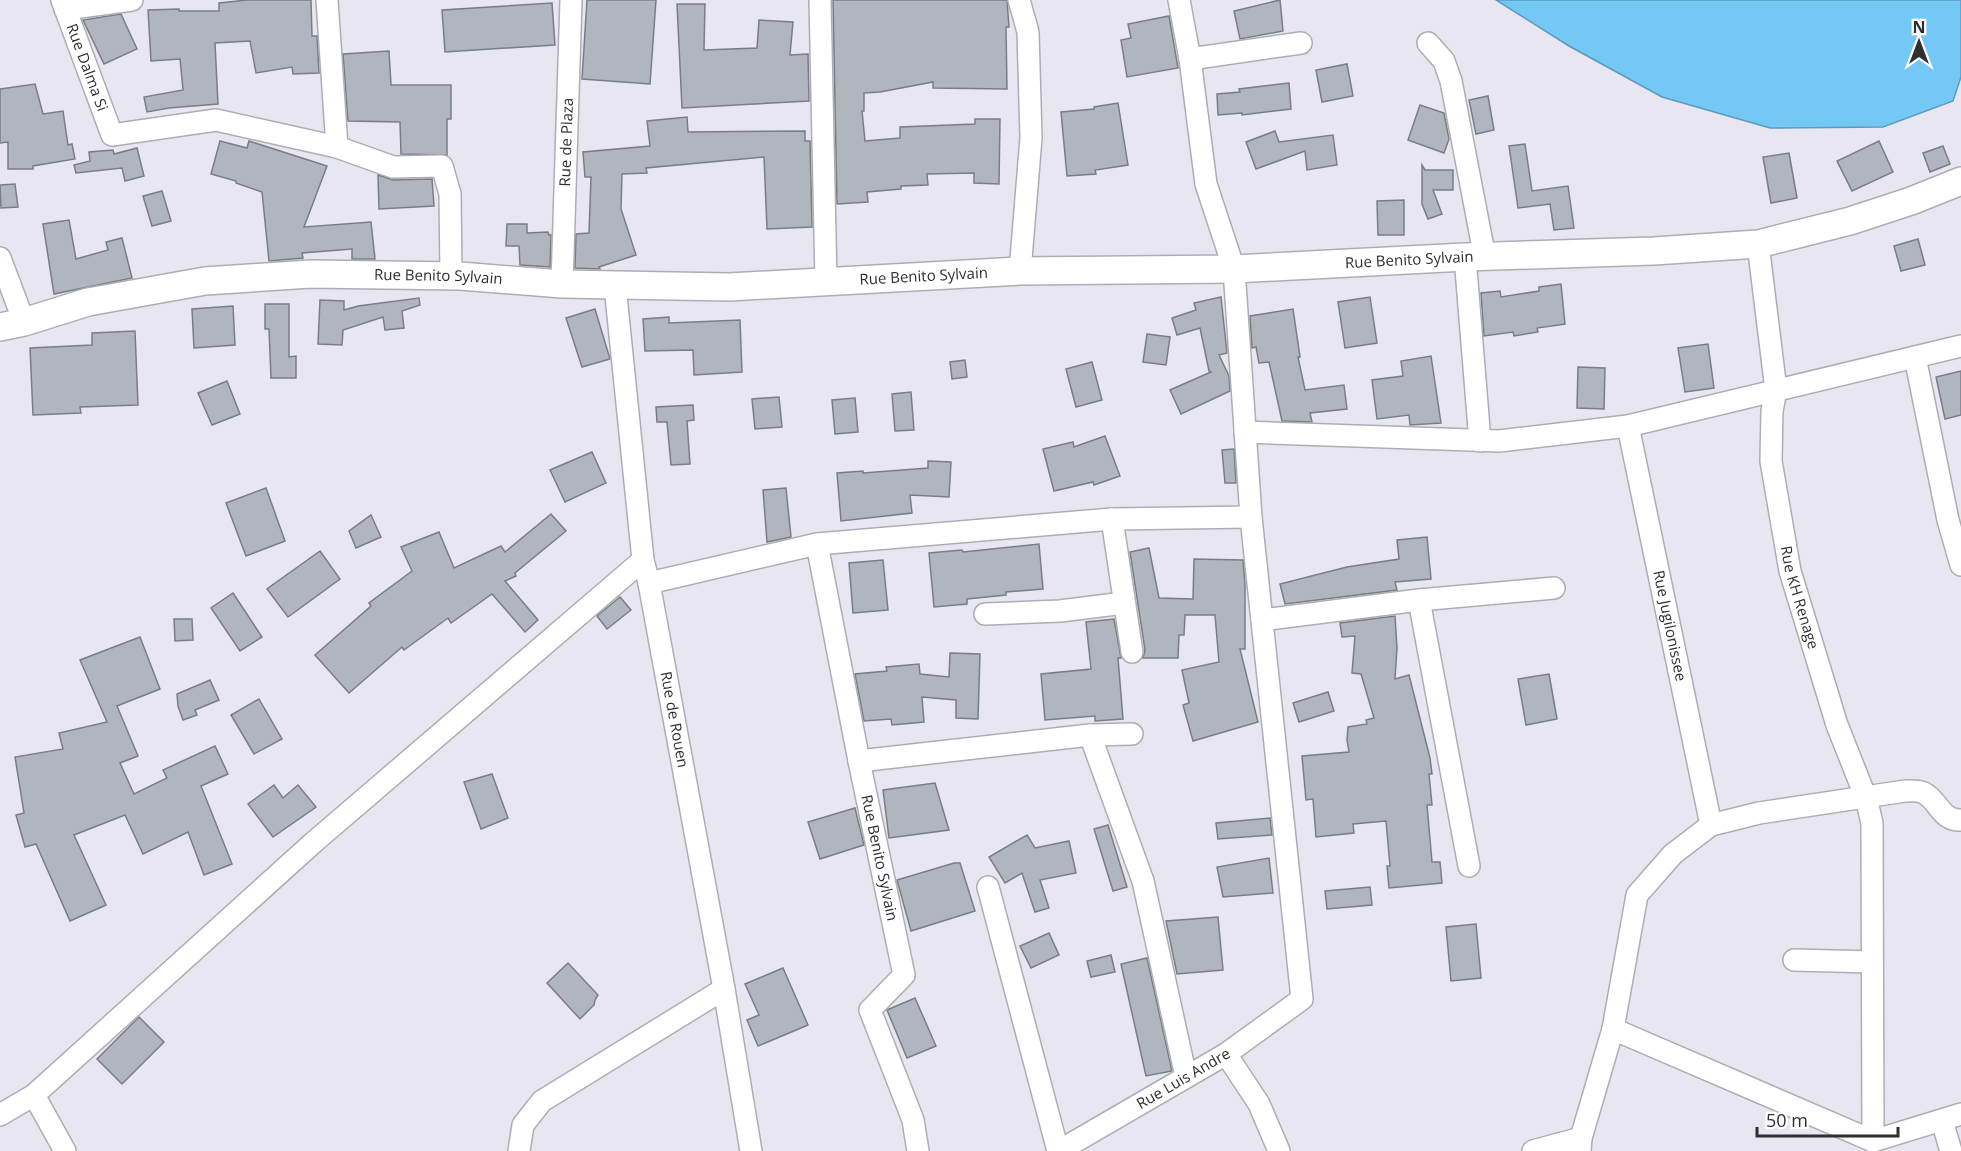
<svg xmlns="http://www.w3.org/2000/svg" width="1961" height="1151" font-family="'Open Sans',sans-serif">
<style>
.water{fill:#74c8f5;stroke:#5f9aba;stroke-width:1.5}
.building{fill:#b0b5be;stroke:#797e86;stroke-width:1.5}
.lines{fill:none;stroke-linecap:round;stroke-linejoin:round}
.minor-casing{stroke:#aeadb7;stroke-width:24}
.major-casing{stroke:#aeadb7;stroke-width:30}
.minor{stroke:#fff;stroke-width:21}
.major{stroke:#fff;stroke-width:27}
.labels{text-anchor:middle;stroke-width:4.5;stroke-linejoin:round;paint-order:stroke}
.street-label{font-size:15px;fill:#2f2e32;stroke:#fff}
</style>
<rect width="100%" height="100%" fill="#e8e7f1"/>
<!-- water -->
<polygon class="water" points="1496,0 1961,0 1961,77 1953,101 1883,127 1770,128 1662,97 1569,46"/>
<!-- building -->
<g class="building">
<polygon points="247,0 311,0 312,36 317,36 319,73 293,74 292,67 256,73 250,41 215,43 218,104 169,108 147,112 144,97 183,90 180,59 151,61 148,10 179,9 179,11 219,11 219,3"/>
<polygon points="587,0 656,0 650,84 582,79"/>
<polygon points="833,0 1007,0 1009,27 1006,27 1007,89 933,88 933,82 880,92 864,93 864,111 862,111 865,141 900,138 900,127 975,124 975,119 1000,119 999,184 974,183 974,173 927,174 928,185 901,186 901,189 867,192 868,202 837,204"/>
<polygon points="1280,0 1283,31 1240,39 1234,11"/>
<polygon points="552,3 555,45 445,52 442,10"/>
<polygon points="677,4 705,4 704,50 757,48 759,20 793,22 790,55 808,54 809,101 682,108"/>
<polygon points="121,14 137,49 104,64 83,20"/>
<polygon points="1169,16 1178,68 1127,77 1121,40 1131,38 1128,24"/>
<polygon points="389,51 391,85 451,85 451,119 447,119 447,155 401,154 400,122 348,121 343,54"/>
<polygon points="1347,64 1353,96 1322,102 1316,70"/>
<polygon points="1289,83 1291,109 1242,115 1242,113 1218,115 1217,94 1240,92 1239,89"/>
<polygon points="35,84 43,114 63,111 68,145 72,144 75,159 33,166 33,169 8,169 8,142 0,143 0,89"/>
<polygon points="1488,96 1494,130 1476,134 1469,100"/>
<polygon points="1118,103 1128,165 1095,170 1096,174 1067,176 1061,112 1094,109 1094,107"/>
<polygon points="1420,105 1444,113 1449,139 1444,153 1408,140"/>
<polygon points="687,117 688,132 805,131 805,141 810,141 812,227 767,229 764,157 646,168 647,173 622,174 621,209 636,255 599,267 600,269 575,268 576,234 589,233 591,177 585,177 583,152 650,146 647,121"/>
<polygon points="1275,131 1279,142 1333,135 1337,165 1307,170 1305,151 1256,169 1246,142"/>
<polygon points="220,141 247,148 249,141 327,166 304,227 371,222 375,259 352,259 352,249 302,253 303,258 269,261 262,192 236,183 236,181 211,174"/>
<polygon points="1879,141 1893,172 1852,191 1837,161"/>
<polygon points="1525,144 1532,191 1568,186 1574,228 1554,230 1550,204 1518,208 1509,146"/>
<polygon points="1943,146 1950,164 1930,172 1923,153"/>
<polygon points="137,148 144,176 125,181 122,168 76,173 74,165 90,161 89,152 113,150 114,154"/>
<polygon points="1789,153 1797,198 1771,203 1763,157"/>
<polygon points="1422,165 1425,170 1453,170 1453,190 1433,190 1442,214 1428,219 1422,204"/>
<polygon points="378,175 393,180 432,179 434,206 379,209"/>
<polygon points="15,184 18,207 1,208 0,185"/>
<polygon points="162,191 171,221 152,226 143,196"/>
<polygon points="1404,200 1404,235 1378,235 1377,201"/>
<polygon points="69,220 76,259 108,250 106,242 122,238 132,278 54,294 43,224"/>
<polygon points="507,224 527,224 527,233 548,232 549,235 551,235 550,267 520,265 519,246 506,246"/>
<polygon points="1918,239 1925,265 1901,271 1894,246"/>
<polygon points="1561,284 1565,324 1537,328 1538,332 1514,336 1513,332 1484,336 1481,293 1500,291 1501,297 1539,291 1539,287"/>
<polygon points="1221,297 1227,353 1219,355 1229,376 1230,391 1181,414 1170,390 1211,372 1209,371 1200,328 1177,335 1172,318 1196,310 1194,303"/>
<polygon points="1370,297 1377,343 1345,348 1338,302"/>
<polygon points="419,298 420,305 402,311 404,328 385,330 383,317 343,330 342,345 318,344 320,300 344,301 344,310 358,306"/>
<polygon points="265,304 289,304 289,357 296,356 296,378 271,378 269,329 265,329"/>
<polygon points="233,306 235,345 194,348 192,309"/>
<polygon points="595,309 610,359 582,367 566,318"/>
<polygon points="1293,309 1300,357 1298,357 1305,390 1344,385 1347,409 1310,413 1312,422 1282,421 1269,362 1259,363 1256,347 1252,348 1250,316"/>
<polygon points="669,317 669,323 740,320 742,372 694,375 693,350 645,351 643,319"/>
<polygon points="135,331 138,405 80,407 81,413 33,415 30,348 92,345 92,333"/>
<polygon points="1147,334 1170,337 1166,365 1143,362"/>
<polygon points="1708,344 1714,388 1685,392 1678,348"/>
<polygon points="1431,356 1441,423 1410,425 1409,415 1377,419 1372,380 1403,376 1401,361"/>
<polygon points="965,360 967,377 952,379 950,362"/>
<polygon points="1092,362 1102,400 1076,407 1066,369"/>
<polygon points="1578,367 1605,368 1604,409 1577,408"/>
<polygon points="1961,371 1961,415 1945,419 1936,377"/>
<polygon points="227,381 240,414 212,425 198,393"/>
<polygon points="911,392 914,430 895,431 892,394"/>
<polygon points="779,397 782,427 755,429 752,399"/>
<polygon points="855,398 858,432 835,434 832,400"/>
<polygon points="693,405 694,420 687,421 690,464 671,465 667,422 657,422 656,407"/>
<polygon points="1105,436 1120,476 1094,485 1093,482 1054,491 1043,449 1073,442 1074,447"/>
<polygon points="1234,449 1236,483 1225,483 1222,450"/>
<polygon points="592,452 606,483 565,502 550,470"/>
<polygon points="928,461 951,462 949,497 910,495 912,513 841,521 837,473 863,471 863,473 928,468"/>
<polygon points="266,488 285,541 246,556 226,503"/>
<polygon points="786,488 791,537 767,542 763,490"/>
<polygon points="551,514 566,531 515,573 516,576 505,581 538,620 525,632 492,594 451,623 448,618 404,650 402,647 349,693 315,655 371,606 369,603 412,571 401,547 439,532 454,568 501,546 505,552"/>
<polygon points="371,515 381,537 356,548 349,531"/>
<polygon points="1427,537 1431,579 1395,582 1397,590 1285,604 1280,584 1347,567 1399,559 1397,540"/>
<polygon points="1039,544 1043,589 1006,592 1006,595 967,599 967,604 934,607 929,553 962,550 963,552"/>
<polygon points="1149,548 1159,598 1193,599 1194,559 1243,560 1245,584 1245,649 1240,649 1258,722 1193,741 1183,705 1189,703 1182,670 1219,662 1215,615 1185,615 1184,635 1179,635 1178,658 1143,658 1145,650 1130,552"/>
<polygon points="320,551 340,579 288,617 267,589"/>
<polygon points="883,560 888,610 853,613 849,563"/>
<polygon points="233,593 262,637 240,651 211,608"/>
<polygon points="620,597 631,610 607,629 597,616"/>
<polygon points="1395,616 1397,648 1395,679 1409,675 1430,758 1432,774 1429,774 1432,805 1427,805 1432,862 1440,862 1442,883 1389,888 1387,866 1390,866 1386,821 1353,824 1354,833 1316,837 1313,799 1306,800 1302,756 1349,752 1347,740 1348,727 1367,724 1366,720 1374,718 1361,674 1352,673 1355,636 1342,637 1340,623"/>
<polygon points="174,619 192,619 193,640 175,641"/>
<polygon points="1114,619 1121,658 1118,658 1123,719 1095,721 1095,716 1045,720 1041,674 1091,669 1086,622"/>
<polygon points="140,637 160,689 117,706 138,756 120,763 134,794 167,778 163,770 215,746 228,774 201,786 232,864 204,875 188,832 143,854 125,815 74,835 106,905 70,921 36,844 25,847 16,815 24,813 15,757 63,749 59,733 107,722 80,660"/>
<polygon points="950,653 980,654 978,719 956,718 956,700 922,697 924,722 892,725 891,719 864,721 855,674 887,671 886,667 919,664 920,674 949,677"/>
<polygon points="1549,674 1557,719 1526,725 1518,679"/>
<polygon points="210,680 219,700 195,710 197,715 183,720 178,706 177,694"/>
<polygon points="1328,692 1334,711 1299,722 1293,703"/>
<polygon points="259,699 282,739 254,754 231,715"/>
<polygon points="492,774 508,818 481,829 464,782"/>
<polygon points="935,783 949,830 889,838 883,790"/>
<polygon points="274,785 283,798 298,785 316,807 273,837 248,804"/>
<polygon points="855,808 864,845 820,859 808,822"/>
<polygon points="1270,818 1272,835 1218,839 1216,823"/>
<polygon points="1108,825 1127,887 1113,891 1094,829"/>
<polygon points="1027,835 1035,848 1069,841 1076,873 1040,880 1049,908 1035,912 1022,873 1005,883 989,857"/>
<polygon points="1269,858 1273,893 1223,897 1217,867"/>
<polygon points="954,863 960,863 975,911 911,931 897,880"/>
<polygon points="1370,887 1372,905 1327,909 1325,891"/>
<polygon points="1218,917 1223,970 1177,974 1166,921"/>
<polygon points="1476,924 1481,978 1451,981 1446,927"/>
<polygon points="1049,933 1059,955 1031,968 1020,946"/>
<polygon points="1111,955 1115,972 1091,977 1087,961"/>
<polygon points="1147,958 1172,1071 1146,1076 1121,964"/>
<polygon points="568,963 598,995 595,1000 594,1005 580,1019 547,983"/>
<polygon points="783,968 808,1025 758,1046 747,1020 759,1015 745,984"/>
<polygon points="915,998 936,1046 907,1058 887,1010"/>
<polygon points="139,1017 164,1042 122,1084 97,1059"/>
</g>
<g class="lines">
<defs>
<g id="minor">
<path id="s1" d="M62 0 112 135 216 120 337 147 393 167 442 166 450 194 451 276"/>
<polyline points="327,0 337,147"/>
<polyline points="820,0 826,282"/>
<polyline points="1019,0 1028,32 1031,138 1020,271"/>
<polyline points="65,9 132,0"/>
<polyline points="1428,43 1444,61 1451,81 1485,258"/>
<polyline points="1190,59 1301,43"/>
<path id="s2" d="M1758 244 1776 390 1772 411 1771 461 1790 571 1837 725 1866 798 1872 823 1873 1141"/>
<polyline points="1465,257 1480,441"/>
<polyline points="0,258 24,322"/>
<path id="s3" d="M562 284 571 0"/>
<path id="s4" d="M615 286 643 560 649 583 724 989 751 1151"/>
<polyline points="1915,357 1948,520 1961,565"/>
<path id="s5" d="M1628 426 1711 825"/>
<polyline points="1245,432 1499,441 1628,426 1961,346"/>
<polyline points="1112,519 1132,652"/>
<path id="s6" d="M817 544 859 761 904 975 870 1010 913 1120 918 1151"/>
<polyline points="649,583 817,544 1112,519 1251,517"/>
<polyline points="1419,600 1469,866"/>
<polyline points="985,614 1060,611 1124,603"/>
<polyline points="1262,620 1419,600 1554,588"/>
<polyline points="1090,735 1143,881 1186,1077"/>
<polyline points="859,761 1090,735 1132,734"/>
<polyline points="988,887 1058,1151"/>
<polyline points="1794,960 1872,962"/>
<polyline points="1613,1029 1873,1141 1961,1114"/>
<polyline points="1226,1054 1259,1104 1279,1151"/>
<polyline points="34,1095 65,1151"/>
<polyline points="0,1115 34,1095 314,842 643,560"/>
<polyline points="1942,1121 1951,1151"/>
<polyline points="519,1151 523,1125 542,1101 724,989"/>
<path id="s7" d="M1059 1151 1226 1054 1302 999 1251 517 1234 269 1206 184 1190 59 1179 0"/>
<polyline points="1533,1151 1581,1138"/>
<path d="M1580 1151 1581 1138 1613 1029 1637 895 1673 854 1711 825 1759 813 1905 791C1911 791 1918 790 1924 793 1939 801 1941 821 1961 820"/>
</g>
<g id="major">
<path id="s8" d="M0 327 24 322 88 302 205 281 310 274 460 276 562 284 729 287 1020 271 1234 269 1465 257 1654 251 1758 244 1850 221 1911 201 1961 181"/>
</g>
</defs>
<!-- minor casing -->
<use href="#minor" class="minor-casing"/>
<!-- major casing -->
<use href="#major" class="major-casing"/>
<!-- minor -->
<use href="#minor" class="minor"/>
<!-- major -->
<use href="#major" class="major"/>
</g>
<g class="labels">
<!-- street labels -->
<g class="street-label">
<text dy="5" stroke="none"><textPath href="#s1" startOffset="72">Rue Dalma Si</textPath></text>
<text dy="5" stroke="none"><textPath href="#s3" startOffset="142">Rue de Plaza</textPath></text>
<text dy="5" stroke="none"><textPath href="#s8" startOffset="1416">Rue Benito Sylvain</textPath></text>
<text dy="5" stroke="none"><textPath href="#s8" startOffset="930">Rue Benito Sylvain</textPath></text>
<text dy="5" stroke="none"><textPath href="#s8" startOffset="444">Rue Benito Sylvain</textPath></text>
<text dy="5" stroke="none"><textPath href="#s2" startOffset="358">Rue KH Renage</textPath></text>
<text dy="5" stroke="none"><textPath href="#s5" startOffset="204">Rue Jugilonissee</textPath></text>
<text dy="5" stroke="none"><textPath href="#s4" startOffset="438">Rue de Rouen</textPath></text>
<text dy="5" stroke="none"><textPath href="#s6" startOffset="320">Rue Benito Sylvain</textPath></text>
<text dy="5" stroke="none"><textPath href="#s7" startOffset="144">Rue Luis Andre</textPath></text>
</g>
</g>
<!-- north arrow -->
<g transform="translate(1919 42)" stroke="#ffffff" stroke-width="4.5" paint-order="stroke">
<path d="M0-4.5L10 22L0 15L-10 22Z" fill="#2f2e32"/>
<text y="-9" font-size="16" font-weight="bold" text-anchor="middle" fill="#2f2e32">N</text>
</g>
<!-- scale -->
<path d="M1757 1127v9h141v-9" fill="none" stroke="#2f2e32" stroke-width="3"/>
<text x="1766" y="1127" font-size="18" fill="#2f2e32" stroke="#ffffff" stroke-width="4.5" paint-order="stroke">50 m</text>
</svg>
